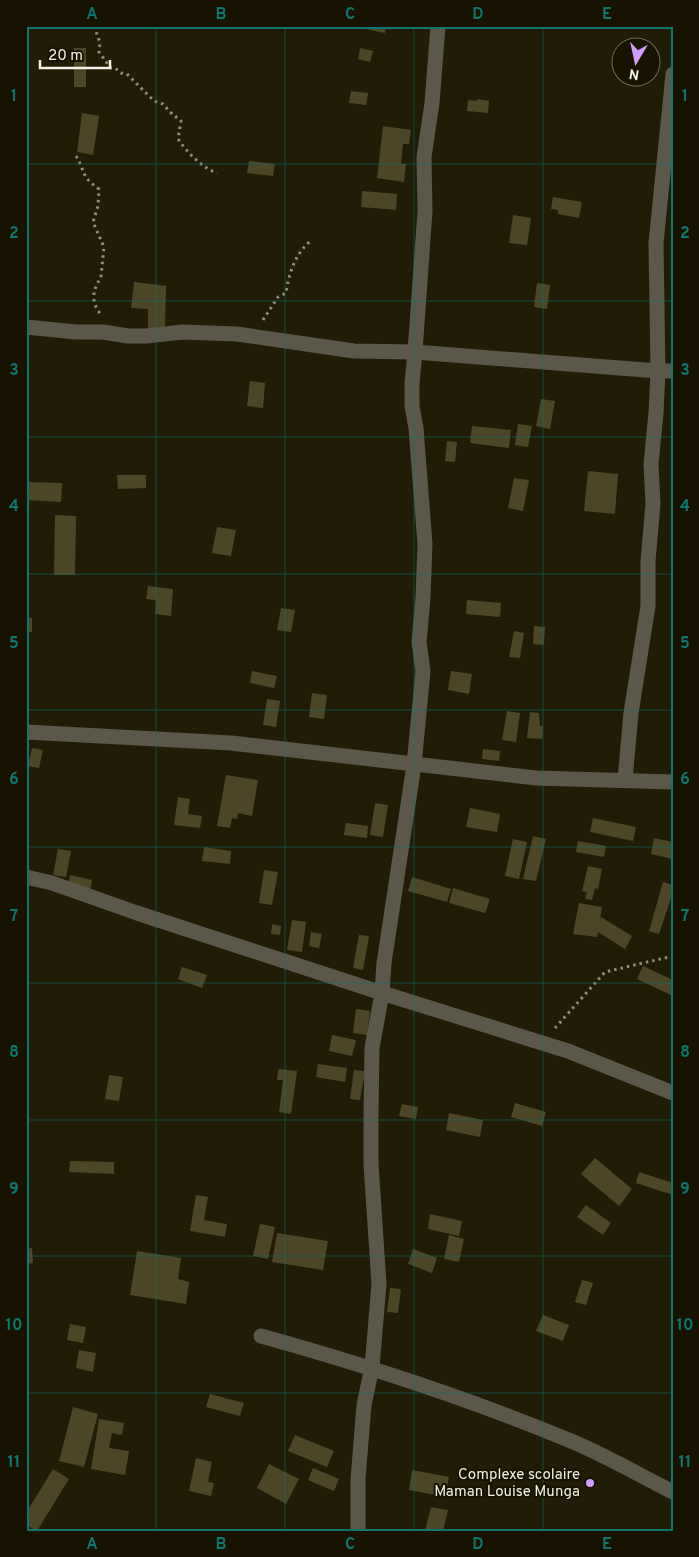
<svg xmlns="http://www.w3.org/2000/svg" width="699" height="1557" font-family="Overpass,sans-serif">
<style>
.building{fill:#4d4626}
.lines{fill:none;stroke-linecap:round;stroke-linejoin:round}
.path{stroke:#908d7a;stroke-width:3;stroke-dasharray:2.5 4;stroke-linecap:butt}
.minor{stroke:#5b584a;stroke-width:15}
.grid{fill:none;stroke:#0f766e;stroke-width:1;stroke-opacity:0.55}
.poi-dot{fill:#d19dfe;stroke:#171300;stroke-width:2}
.labels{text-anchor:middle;stroke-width:4;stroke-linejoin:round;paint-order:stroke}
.poi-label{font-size:15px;fill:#f1efe1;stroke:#171300;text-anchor:end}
.neatline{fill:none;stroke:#0f766e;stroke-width:2}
.grid-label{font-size:16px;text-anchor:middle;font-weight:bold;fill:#0f766e}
</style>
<rect width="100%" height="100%" fill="#211c05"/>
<!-- building -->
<g class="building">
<polygon points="351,26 386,26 385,33"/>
<rect x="74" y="48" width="12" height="39"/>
<polygon points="360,48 373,51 370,62 358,59"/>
<polygon points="351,91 368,93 366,105 349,103"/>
<polygon points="477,99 489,101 488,113 467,111 468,100 477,101"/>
<polygon points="82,113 99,116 93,155 77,152"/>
<polygon points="383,126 411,130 409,144 403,144 401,164 406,164 404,182 377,178"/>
<polygon points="249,161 275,164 273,176 247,173"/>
<polygon points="362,191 397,194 396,210 361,207"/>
<polygon points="553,197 582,202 579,218 558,214 558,210 551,209"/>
<polygon points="513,215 531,218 527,245 509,243"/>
<polygon points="134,282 166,286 165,328 148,328 148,309 131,308"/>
<polygon points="537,283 550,285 547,309 534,307"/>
<polygon points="250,381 265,383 263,408 247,406"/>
<polygon points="541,399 555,401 550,429 536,426"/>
<polygon points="518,424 532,426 528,447 515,445"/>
<polygon points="472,426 511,430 509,448 470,443"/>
<polygon points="447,441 457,442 455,462 445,461"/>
<polygon points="588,471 618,474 615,514 584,511"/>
<polygon points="117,475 146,475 146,488 118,489"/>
<polygon points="514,478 529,480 523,511 508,508"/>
<polygon points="27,482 62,483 61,502 26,500"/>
<polygon points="55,515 76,516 75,575 54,575"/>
<polygon points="217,527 236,530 231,556 212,553"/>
<polygon points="148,586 173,589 171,616 155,614 156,600 146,599"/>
<polygon points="467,600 501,603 500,617 466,614"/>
<polygon points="281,608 295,610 291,632 277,630"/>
<rect x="26" y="618" width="6" height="14"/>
<polygon points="534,626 545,627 544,645 533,644"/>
<polygon points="514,631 524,633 520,658 509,657"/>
<polygon points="252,671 277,676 274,688 250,683"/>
<polygon points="451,671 472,674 469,694 448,690"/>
<polygon points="312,693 327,695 324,719 309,717"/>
<polygon points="267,699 280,701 276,727 263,725"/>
<polygon points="507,711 520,713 516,742 502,740"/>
<polygon points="530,712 539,713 540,726 543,726 542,739 527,738"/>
<polygon points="32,748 43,750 39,768 28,766"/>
<polygon points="483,749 500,751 499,761 482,759"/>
<polygon points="226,775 258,780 252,816 238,813 237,819 232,818 230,828 217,826"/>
<polygon points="178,797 190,799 188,814 202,816 200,828 174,825"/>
<polygon points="375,803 388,805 383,837 370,835"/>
<polygon points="470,808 500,814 497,832 466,827"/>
<polygon points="593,818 636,827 633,841 590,832"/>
<polygon points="346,823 368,826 367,838 344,835"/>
<polygon points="533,836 546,839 536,881 523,879"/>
<polygon points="654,838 673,842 673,859 651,854"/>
<polygon points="513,839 527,842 519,879 505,876"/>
<polygon points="578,841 606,846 604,857 576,852"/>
<polygon points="204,847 231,851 230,864 202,861"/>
<polygon points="58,849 71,851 66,877 53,875"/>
<polygon points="588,866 602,869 598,889 595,888 592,900 585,899 587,892 582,891"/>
<polygon points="264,870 278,872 272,905 259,903"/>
<polygon points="70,875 92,880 90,891 68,886"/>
<polygon points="412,877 451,889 447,902 408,891"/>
<polygon points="663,882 673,885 673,892 659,934 649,931"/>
<polygon points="453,888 490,899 485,913 449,903"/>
<polygon points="579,903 602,907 600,919 601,917 632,936 625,949 598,932 597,937 573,934"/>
<polygon points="292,920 306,922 302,952 287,950"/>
<polygon points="272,924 281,926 280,935 271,934"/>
<polygon points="311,932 322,934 319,948 309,946"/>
<polygon points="359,935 369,936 363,970 353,968"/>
<polygon points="643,966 673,980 673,996 637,979"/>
<polygon points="182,967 207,975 202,988 178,979"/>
<polygon points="356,1009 370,1011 367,1035 353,1033"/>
<polygon points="332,1035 356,1040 352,1056 329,1051"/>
<polygon points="318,1064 347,1068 345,1082 316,1077"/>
<polygon points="278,1069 297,1071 291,1114 279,1112 283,1080 277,1080"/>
<polygon points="354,1070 365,1071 360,1100 350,1099"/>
<polygon points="109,1075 123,1077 119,1101 105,1099"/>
<polygon points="515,1103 546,1112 542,1126 511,1117"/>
<polygon points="402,1104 418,1107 416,1119 399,1116"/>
<polygon points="449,1113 483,1120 480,1137 446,1130"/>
<polygon points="595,1158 632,1189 619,1206 581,1174"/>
<polygon points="70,1161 114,1162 114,1174 69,1172"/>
<polygon points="639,1172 673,1183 673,1195 636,1183"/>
<polygon points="196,1195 208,1197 204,1220 227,1224 225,1237 190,1231"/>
<polygon points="586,1205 611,1223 603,1235 577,1217"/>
<polygon points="430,1214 462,1221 459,1236 428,1229"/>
<polygon points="260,1224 275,1227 268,1259 253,1256"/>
<polygon points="277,1233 328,1241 323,1270 272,1262"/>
<polygon points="449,1235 464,1239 459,1262 444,1259"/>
<polygon points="32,1248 33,1263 26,1264 26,1249"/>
<polygon points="413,1249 437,1258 432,1273 408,1264"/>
<polygon points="137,1251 181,1258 178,1279 189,1282 186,1304 130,1295"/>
<polygon points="582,1280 593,1283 586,1305 575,1302"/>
<polygon points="390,1288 401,1289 398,1313 387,1312"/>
<polygon points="543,1315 569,1325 563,1341 536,1331"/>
<polygon points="70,1324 86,1327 83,1343 67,1340"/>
<polygon points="79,1350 96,1353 93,1372 76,1368"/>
<polygon points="210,1394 244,1403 240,1416 206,1407"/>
<polygon points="73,1407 98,1414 84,1467 59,1461"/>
<polygon points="99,1419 124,1423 122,1435 112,1433 109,1448 129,1451 125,1475 91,1469"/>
<polygon points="295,1435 334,1451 327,1467 288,1451"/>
<polygon points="196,1458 212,1462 208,1482 214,1483 211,1496 189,1491"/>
<polygon points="269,1464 299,1479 286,1504 257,1488"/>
<polygon points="313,1468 339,1479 334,1491 308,1480"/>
<polygon points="53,1469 69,1479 37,1531 26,1525 26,1513"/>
<polygon points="412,1470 449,1477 445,1497 409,1490"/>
<polygon points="431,1507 448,1510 443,1531 425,1531"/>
</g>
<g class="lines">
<!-- path -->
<g class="path">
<path d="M94 26 100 43 99 52 107 63 111 68H115L121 73 127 74 154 101 163 104 170 112 181 121 178 139C187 152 202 168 217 173"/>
<path d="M76 156C86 172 80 176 99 189L98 206 93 222 104 247 101 276 94 291V303L100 314"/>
<path d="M263 320 278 297 286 293C289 273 295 253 312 240"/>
<polyline points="555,1028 605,972 673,956"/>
</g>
<!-- minor -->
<g class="minor">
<polyline points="26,327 76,332 103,332 128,336 146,336 183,332 237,334 354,351 415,352 658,371 673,371"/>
<polyline points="26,732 231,743 536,778 673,782"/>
<polyline points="625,780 631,713 648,606 648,561 653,504 651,464 656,413 658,371 656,243 673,74"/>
<polyline points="26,877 52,883 137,913 382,993 568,1051 673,1093"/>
<path d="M261 1336C366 1365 470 1399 571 1441 605 1455 639 1475 673 1492"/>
<polyline points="358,1531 358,1479 364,1405 372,1367 379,1284 371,1164 371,1113 372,1048 382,993 384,963 414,765 423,671 419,642 423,598 425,544 416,428 412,406 412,383 415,352 425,211 424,157 432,103 438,26"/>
</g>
</g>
<!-- grid -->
<path class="grid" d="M156 26V1531M285 26V1531M414 26V1531M543 26V1531M26 164H673M26 301H673M26 437H673M26 574H673M26 710H673M26 847H673M26 983H673M26 1120H673M26 1256H673M26 1393H673"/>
<!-- markers -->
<circle class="poi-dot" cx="590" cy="1483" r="5"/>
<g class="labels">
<!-- poi labels -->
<g class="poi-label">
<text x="580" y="1479">Complexe scolaire<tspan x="580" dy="17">Maman Louise Munga</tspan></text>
</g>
</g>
<!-- border -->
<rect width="699" height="1557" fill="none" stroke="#171300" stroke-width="55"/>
<!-- north arrow -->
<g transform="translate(636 62) rotate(189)"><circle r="24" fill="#171300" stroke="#6e6b5a"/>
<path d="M0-4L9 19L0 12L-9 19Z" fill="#d19dfe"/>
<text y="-8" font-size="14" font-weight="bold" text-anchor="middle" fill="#f1efe1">N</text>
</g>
<!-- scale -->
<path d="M40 60v8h70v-8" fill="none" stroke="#f1efe1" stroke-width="2.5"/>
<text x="48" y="60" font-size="15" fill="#f1efe1" stroke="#171300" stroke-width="4" paint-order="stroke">20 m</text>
<rect x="28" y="28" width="644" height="1502" class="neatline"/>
<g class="grid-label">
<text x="92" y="19">A</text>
<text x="221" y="19">B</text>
<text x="350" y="19">C</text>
<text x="478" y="19">D</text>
<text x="607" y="19">E</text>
<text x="14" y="101">1</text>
<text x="685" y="101">1</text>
<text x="14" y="238">2</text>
<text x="685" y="238">2</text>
<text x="14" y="375">3</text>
<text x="685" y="375">3</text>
<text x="14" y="511">4</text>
<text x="685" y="511">4</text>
<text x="14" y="648">5</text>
<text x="685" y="648">5</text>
<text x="14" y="784">6</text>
<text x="685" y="784">6</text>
<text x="14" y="921">7</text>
<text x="685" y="921">7</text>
<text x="14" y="1057">8</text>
<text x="685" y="1057">8</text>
<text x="14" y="1194">9</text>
<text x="685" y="1194">9</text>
<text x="14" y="1330">10</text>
<text x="685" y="1330">10</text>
<text x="14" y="1467">11</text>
<text x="685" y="1467">11</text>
<text x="92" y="1549">A</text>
<text x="221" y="1549">B</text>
<text x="350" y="1549">C</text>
<text x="478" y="1549">D</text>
<text x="607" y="1549">E</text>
</g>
</svg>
